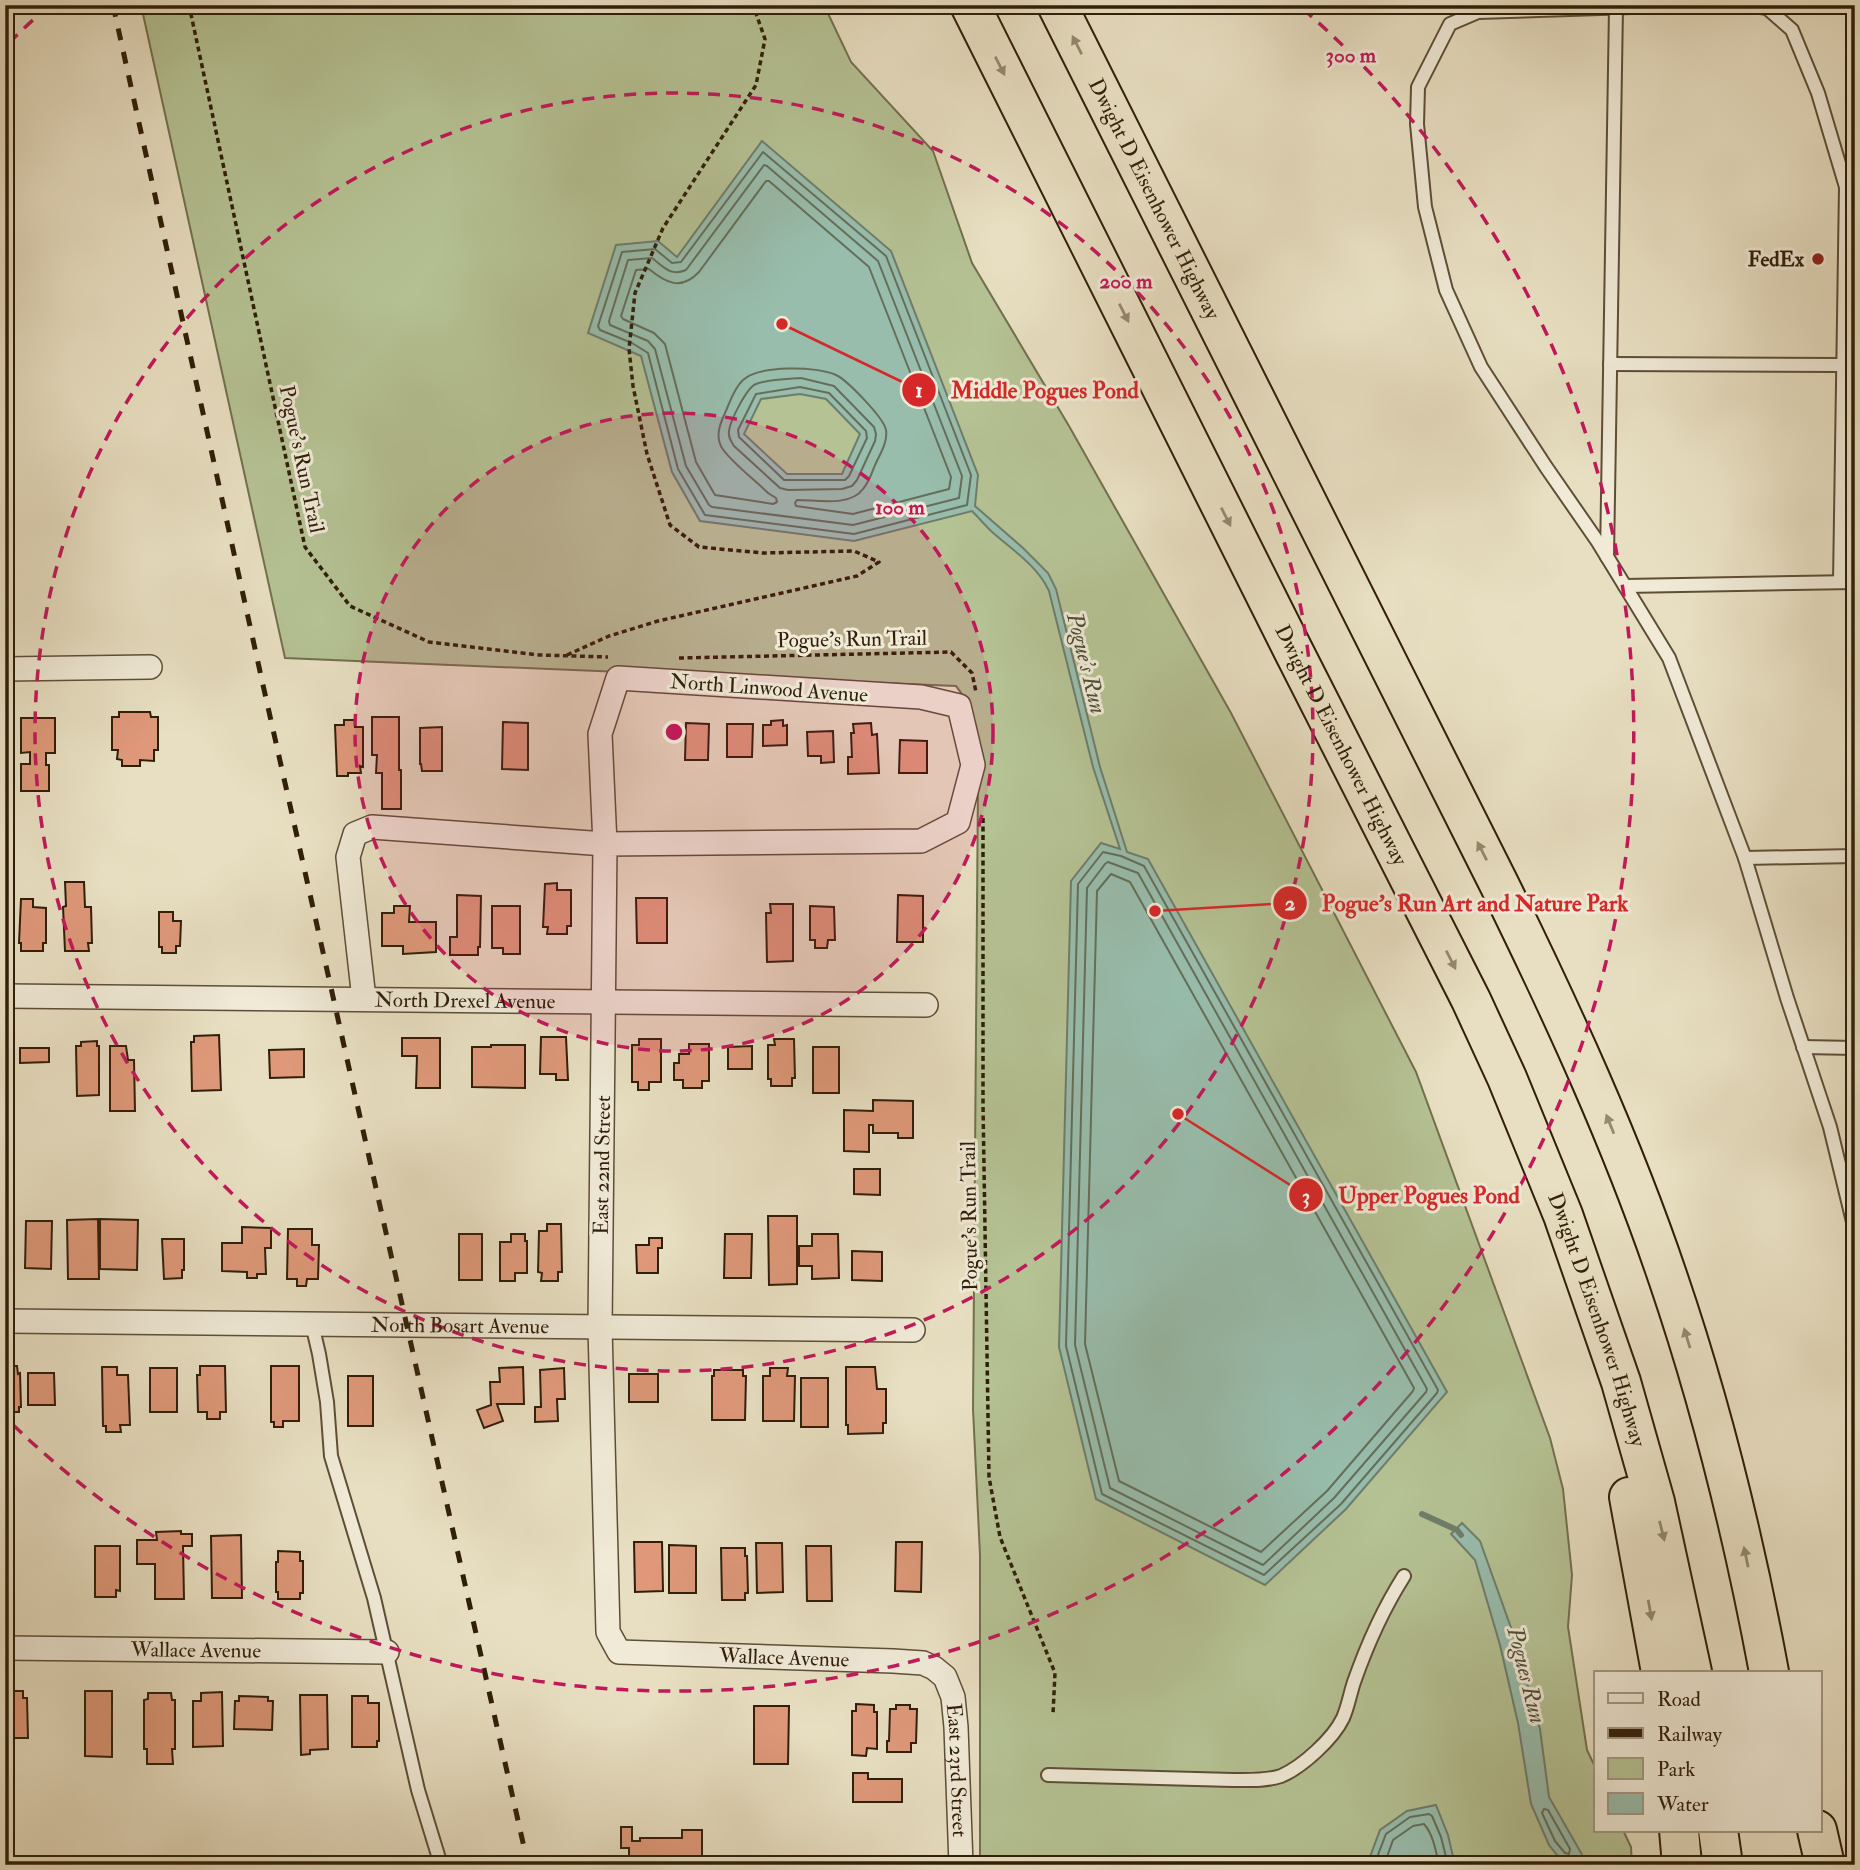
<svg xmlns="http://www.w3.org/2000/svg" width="1860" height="1870" font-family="'IM FELL Double Pica',serif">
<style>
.green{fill:#b5c294;stroke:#72704e;stroke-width:2}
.water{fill:#98bdac;stroke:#6e7d6b;stroke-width:2;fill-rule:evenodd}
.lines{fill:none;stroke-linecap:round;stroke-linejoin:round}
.shore{stroke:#646e5a;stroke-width:2}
.stream{stroke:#6e7d6b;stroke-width:6}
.building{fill:#df997a;stroke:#301e09;stroke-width:2}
.service-casing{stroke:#5e4e37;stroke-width:16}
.minor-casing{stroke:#5e4e37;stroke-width:26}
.motorway-casing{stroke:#301e09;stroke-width:42}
.path{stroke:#301e09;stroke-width:3.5;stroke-dasharray:5 3.5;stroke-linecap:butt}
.service{stroke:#f0ead7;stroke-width:12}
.minor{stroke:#f0ead7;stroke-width:23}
.motorway{stroke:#e8dfc2;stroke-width:38}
.rail{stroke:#301e09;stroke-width:5;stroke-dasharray:12 12;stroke-linecap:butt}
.oneway{fill:#95886f}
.ring{fill:none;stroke:#c2185b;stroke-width:3.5;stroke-dasharray:12 9}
.poi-dot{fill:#8f2418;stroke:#f0ead7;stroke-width:2.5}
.labels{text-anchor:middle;stroke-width:6;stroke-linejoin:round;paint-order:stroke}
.street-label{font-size:21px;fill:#301e09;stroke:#f0ead7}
.poi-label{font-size:21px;font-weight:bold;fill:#301e09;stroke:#f0ead7;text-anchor:end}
.water-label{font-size:23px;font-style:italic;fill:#4f4e3a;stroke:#f0ead7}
.centre{fill:#c2185b;stroke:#f0ead7;stroke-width:3.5}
.ring-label{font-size:21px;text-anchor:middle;font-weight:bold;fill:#c2185b;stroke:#f0ead7;stroke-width:6;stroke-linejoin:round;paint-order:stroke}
.leader{fill:none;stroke:#d62828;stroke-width:2.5}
.callout-dot{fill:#d62828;stroke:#f0ead7;stroke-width:2.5}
.mark-label{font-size:21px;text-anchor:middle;font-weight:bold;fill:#fff}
.callout-label{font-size:23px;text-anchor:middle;font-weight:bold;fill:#d62828;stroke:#f0ead7;stroke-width:6;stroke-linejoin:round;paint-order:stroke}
</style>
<rect width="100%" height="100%" fill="#e8dfc2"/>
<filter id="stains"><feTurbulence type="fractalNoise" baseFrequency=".00286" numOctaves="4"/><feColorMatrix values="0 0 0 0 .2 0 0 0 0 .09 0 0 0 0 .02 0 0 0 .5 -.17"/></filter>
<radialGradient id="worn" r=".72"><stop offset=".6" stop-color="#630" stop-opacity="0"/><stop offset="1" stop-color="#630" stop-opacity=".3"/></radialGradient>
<!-- green -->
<path class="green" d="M141 5H824L851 62 933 151 972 263 1069 426 1231 713 1416 1072 1550 1438 1563 1489 1572 1575 1568 1627 1587 1750 1596 1769V1830H1623L1631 1847 1632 1865H980V1555L973 1409 978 781C975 748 978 712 956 686L285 658Z"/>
<!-- water -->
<g class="water">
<path d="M762 141 891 251 978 475 975 506 1023 548 1048 573 1056 589 1100 767 1127 852 1148 859 1447 1392 1346 1509 1265 1585 1096 1499 1059 1347 1071 881 1101 843 1120 849 1093 767 1049 591C1037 565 1012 550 991 531 984 524 978 517 972 511L854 541 700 521 672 472 641 356 588 333 616 245 658 241 677 257ZM800 394 826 399 860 434 842 474H787L744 434 761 399Z"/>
<polygon points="1462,1523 1480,1541 1514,1636 1540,1729 1549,1797 1588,1865 1565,1865 1549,1845 1531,1804 1518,1723 1500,1645 1475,1560 1451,1534"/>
<polygon points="1436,1805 1448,1835 1455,1865 1367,1865 1380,1830 1407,1811"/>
</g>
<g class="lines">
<!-- shore -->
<g class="shore">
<polygon points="763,152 886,256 971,475 967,505 854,534 705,515 678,469 648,353 632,343 600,330 598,326 622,252 655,249 672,263 681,262"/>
<path d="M764 165 767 166 878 261 962 476 959 498 853 525 712 507 709 505 686 466 655 349 648 341 610 325 609 321 628 260 652 258C663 266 670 277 686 270Z"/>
<path d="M766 181H769L869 267 951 477 949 489 853 514 796 506 795 503 797 500C817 500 850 507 863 489 869 482 872 473 875 465 880 454 888 442 886 430 884 418 847 380 836 375 817 366 759 365 743 380 734 388 730 402 725 413 720 424 715 436 722 448 731 462 756 481 768 493L776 498 777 502 773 504 715 495 696 462 665 344 654 333 623 319 621 316 636 270 649 269C666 283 681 291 699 272Z"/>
<path d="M801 378 834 386 874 427 876 434 875 441 857 480 852 486 842 489 788 490 780 488 734 446C731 441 728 437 729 431 730 421 747 387 756 384 769 379 787 379 801 378Z"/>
<polygon points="800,387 829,393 866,431 867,438 849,476 845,480 784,480 739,437 738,430 756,394"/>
<polygon points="1103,852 1121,856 1144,866 1438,1390 1437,1393 1341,1504 1264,1575 1102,1494 1066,1346 1078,884"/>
<polygon points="1108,862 1138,873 1427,1389 1426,1392 1334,1498 1263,1565 1110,1488 1075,1345 1087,888 1105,864"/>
<polygon points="1111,874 1130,882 1414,1388 1413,1391 1327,1491 1261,1552 1119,1481 1085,1344 1097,891"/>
<polygon points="1544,1809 1548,1810 1570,1849 1569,1854 1565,1853 1555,1841 1542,1813"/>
<polyline points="1374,1865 1386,1834 1410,1817 1429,1814 1432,1816 1441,1837 1448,1865"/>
<path d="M1384 1865 1393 1840 1413 1826 1424 1824C1433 1834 1436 1851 1439 1865"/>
</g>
<!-- stream -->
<polyline class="stream" points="1422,1514 1457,1530 1461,1535"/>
</g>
<!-- building -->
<g class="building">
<polygon points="119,712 150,712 151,717 158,717 158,750 154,750 154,761 140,760 140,766 122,766 122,760 117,759 118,750 112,750 112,717 119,717"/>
<polygon points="372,717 399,717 399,770 401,770 401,809 382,809 382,773 376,773 377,755 372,755"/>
<polygon points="21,718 55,718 55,753 46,753 46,765 49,765 49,791 21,791 21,764 30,764 30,752 21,753"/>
<polygon points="344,720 355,720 355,727 363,727 363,767 360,766 361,773 348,773 348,776 337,776 335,725 344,725"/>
<polygon points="783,720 783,726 787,725 787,745 763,746 763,725 771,725 771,721"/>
<polygon points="503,722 528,723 528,770 502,769"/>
<polygon points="686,723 709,724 708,760 685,760"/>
<polygon points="871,723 872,735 877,734 879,773 848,774 848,757 852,757 851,733 854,733 853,724"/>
<polygon points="727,724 753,724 752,757 727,757"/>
<polygon points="442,727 442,771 422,771 421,764 420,764 420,728"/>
<polygon points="833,731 834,762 821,763 821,756 808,756 807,732"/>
<polygon points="900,740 927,741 927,773 899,773"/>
<polygon points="65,882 84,882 85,907 91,907 92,943 88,943 89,951 65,951 63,907 66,906"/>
<polygon points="557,883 557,890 571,890 571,926 567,926 567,934 547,934 548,927 543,927 545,884"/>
<polygon points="457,895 481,896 480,947 478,947 478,955 450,955 450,937 457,937"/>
<polygon points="898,895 923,896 923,942 897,942"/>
<polygon points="636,898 667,898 667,943 637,943"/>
<polygon points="21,899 33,899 33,907 46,908 46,943 43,943 43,951 21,951 21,943 19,943"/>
<polygon points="770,904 793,904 793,961 767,962 766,913 771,913"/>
<polygon points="394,906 410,906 409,922 436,922 436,952 403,954 403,946 382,946 382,913 394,913"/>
<polygon points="492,906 520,906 520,954 503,954 503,948 492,948"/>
<polygon points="810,906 834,907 835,940 828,940 827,948 815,948 815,940 810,940"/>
<polygon points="159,912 173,912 173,921 181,921 180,946 176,946 176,953 162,953 162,947 159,947"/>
<polygon points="219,1035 221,1090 192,1091 191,1042 194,1042 194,1036"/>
<polygon points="541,1037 566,1037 568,1080 556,1080 556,1074 540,1074"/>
<polygon points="402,1038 440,1038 440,1088 416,1088 417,1056 402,1056"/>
<polygon points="5,1039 10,1039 11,1101 5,1101"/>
<polygon points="639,1039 661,1039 661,1082 649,1082 649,1090 638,1090 638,1082 632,1082 632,1045 639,1045"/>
<polygon points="774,1039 794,1039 795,1078 792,1078 792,1086 771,1086 771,1079 768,1079 768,1045 775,1045"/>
<polygon points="97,1041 97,1046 99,1046 99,1095 77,1096 76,1046 81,1046 81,1042"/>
<polygon points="689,1044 709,1044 709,1081 702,1081 702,1088 683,1088 683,1080 674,1080 674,1063 679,1063 679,1054 689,1054"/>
<polygon points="491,1045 525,1045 525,1088 472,1087 472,1047 491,1047"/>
<polygon points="110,1046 126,1046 128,1060 134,1060 135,1111 110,1111"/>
<polygon points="752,1046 752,1069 728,1069 728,1047"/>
<rect x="813" y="1047" width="26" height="46"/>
<polygon points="20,1048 49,1048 49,1062 20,1063"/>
<polygon points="304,1049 304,1077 270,1078 269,1050"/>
<polygon points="873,1100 913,1101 913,1138 898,1138 898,1133 873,1133 873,1125 869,1125 869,1152 844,1151 844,1110 873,1111"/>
<polygon points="854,1169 880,1169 880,1195 854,1194"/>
<polygon points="768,1216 797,1216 797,1284 769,1285"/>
<polygon points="98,1219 99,1279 68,1279 67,1220"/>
<polygon points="100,1219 138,1220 137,1270 100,1269"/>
<polygon points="26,1221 52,1221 51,1269 25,1268"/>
<polygon points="547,1224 561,1224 562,1272 558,1272 558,1281 541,1281 542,1273 538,1272 539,1231 547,1231"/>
<polygon points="242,1227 271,1228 271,1248 265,1248 266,1274 257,1274 257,1278 247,1278 247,1272 222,1271 222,1243 242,1243"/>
<polygon points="288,1229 312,1229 312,1245 319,1245 318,1279 307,1279 306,1286 297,1286 297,1279 287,1279"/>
<rect x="459" y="1234" width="23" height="46"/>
<polygon points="511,1234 525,1234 525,1241 527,1241 527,1273 515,1273 515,1281 500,1281 500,1242 511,1242"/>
<polygon points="725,1234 752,1234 751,1278 724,1278"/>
<polygon points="812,1234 838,1234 839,1278 812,1279 812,1266 799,1266 799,1246 812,1246"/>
<polygon points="649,1238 662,1238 662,1248 658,1248 658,1273 637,1273 636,1245 649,1245"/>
<polygon points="162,1239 184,1239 184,1270 182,1270 182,1278 164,1279"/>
<polygon points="852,1251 882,1252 882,1281 852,1280"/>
<polygon points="5,1366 17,1366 18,1374 20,1373 21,1407 19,1407 19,1412 5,1412"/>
<polygon points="200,1366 225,1366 226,1412 220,1412 220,1419 207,1419 207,1412 198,1412 197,1375 200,1375"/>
<polygon points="271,1366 299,1366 299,1421 283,1421 283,1427 274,1427 274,1422 271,1422"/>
<polygon points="102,1367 117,1367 117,1375 128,1375 130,1425 120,1425 121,1432 106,1432 106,1426 103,1426"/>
<polygon points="523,1367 524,1404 497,1404 503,1421 484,1428 477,1410 491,1405 490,1382 500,1382 499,1368"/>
<polygon points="846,1367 875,1367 877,1389 886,1389 886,1423 883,1423 883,1433 848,1434 848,1425 846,1425"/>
<rect x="150" y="1368" width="27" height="44"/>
<polygon points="564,1368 565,1399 557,1399 558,1421 535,1422 535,1407 541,1407 540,1370"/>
<polygon points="770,1368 788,1368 787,1376 795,1376 794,1421 763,1421 763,1376 770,1376"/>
<polygon points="714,1370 743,1370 743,1376 746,1376 745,1420 712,1420 712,1376 714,1376"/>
<polygon points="28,1373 54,1373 55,1405 28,1405"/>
<rect x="629" y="1374" width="29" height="28"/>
<rect x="348" y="1376" width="25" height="50"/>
<rect x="801" y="1378" width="27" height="49"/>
<polygon points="181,1531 181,1534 192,1534 192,1546 183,1546 184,1599 155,1599 155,1564 137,1564 137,1540 157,1540 156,1532"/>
<polygon points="241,1535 242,1598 212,1598 211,1536"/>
<polygon points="634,1542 662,1542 663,1591 635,1592"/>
<polygon points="896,1542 922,1542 921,1592 895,1591"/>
<polygon points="756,1543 782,1543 783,1592 757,1593"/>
<polygon points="669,1545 696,1546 696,1593 669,1593"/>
<polygon points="95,1546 120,1546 120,1591 116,1590 116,1597 95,1597"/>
<polygon points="806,1546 831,1546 832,1601 807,1601"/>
<polygon points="721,1548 745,1548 745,1556 747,1556 748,1593 745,1593 745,1600 722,1600"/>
<polygon points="278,1551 300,1552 300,1561 303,1561 303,1593 300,1593 300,1599 278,1599 278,1592 276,1592 276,1562 278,1562"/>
<polygon points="5,1691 23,1691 23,1698 27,1698 28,1738 5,1738"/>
<polygon points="85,1691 112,1691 112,1757 85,1756"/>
<polygon points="222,1692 223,1746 193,1747 193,1701 201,1701 201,1693"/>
<polygon points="148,1693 171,1693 172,1700 175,1700 175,1749 172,1749 173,1764 147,1764 147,1749 144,1749 144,1700 148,1699"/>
<polygon points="300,1695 327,1695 328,1749 310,1750 310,1754 301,1755"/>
<polygon points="239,1696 268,1697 268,1701 273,1701 272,1730 234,1729 235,1701 239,1701"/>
<polygon points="352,1696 368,1696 368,1703 379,1703 379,1741 377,1741 377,1747 352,1747"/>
<polygon points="856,1704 874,1705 874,1712 877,1712 877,1749 867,1748 866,1756 852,1755 852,1711 856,1711"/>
<polygon points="896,1705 910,1705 910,1709 917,1709 916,1743 911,1743 911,1752 887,1752 887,1741 889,1741 890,1709 896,1709"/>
<polygon points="754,1706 789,1706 788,1764 754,1764"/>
<polygon points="853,1773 868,1773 868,1779 902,1779 902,1802 853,1802"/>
<polygon points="621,1827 632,1827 632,1841 640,1841 640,1838 682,1838 682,1830 702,1830 702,1865 629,1865 629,1848 621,1848"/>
</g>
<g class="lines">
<defs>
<g id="service">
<polyline points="1693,5 1478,12 1450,24 1418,87 1417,124 1425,207 1446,290 1481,367 1546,467 1598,542 1669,658 1745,858 1855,856"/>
<polyline points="1749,5 1767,8 1792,30 1818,93 1846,187 1849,192"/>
<polyline points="1610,364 1843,365"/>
<polyline points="1607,557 1616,8"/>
<polyline points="1840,582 1846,187"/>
<polyline points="1625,586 1855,582"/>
<polyline points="1745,858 1787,998 1830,1127 1855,1230"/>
<polyline points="1803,1047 1855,1048"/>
<polyline points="312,1324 319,1354 327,1402 331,1456 374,1598 418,1790 441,1865"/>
<path d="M1048 1775 1233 1780C1248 1780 1266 1781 1281 1776 1302 1767 1333 1739 1343 1718 1348 1707 1350 1694 1354 1682 1367 1645 1383 1609 1404 1576"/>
</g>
<g id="minor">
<polyline points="5,669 150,667"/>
<path id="s1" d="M5 996 926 1005"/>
<path id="s2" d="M364 999 348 857 355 834 372 827 605 844 921 841 958 822 973 765 959 706 921 697 618 678 600 734 605 844 600 1327 608 1632 619 1652 893 1661 923 1663 934 1668 945 1677 953 1697 956 1727 961 1865"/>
<path id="s3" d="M5 1321 913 1330"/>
<path id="s4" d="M5 1648 387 1652"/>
</g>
<g id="motorway">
<path id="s5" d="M970 5 1293 650 1471 1000 1507 1078 1563 1215 1621 1382 1655 1502 1692 1672"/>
<path id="s6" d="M1057 5 1499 884C1562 1012 1622 1142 1668 1278 1712 1407 1744 1538 1769 1672"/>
<polyline points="1629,1497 1661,1672"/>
<polyline points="1679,1830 1682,1865"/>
<polyline points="1718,1830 1723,1865"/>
<polyline points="1817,1830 1825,1865"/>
</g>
</defs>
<!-- service casing -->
<use href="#service" class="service-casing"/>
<!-- minor casing -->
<use href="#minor" class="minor-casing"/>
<!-- motorway casing -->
<use href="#motorway" class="motorway-casing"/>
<!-- path -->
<g class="path">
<polyline points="189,5 305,547 350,606 429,642 539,655 608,657"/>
<polyline points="567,655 609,636 658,621 857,576 879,562 854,551 763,553 699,547 670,525 647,454 633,386 629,349 635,293 663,228 756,85 765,39 753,5"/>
<polyline points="679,658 951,652 972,673 976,692"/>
<polyline points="983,818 983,1105 989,1477 1000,1537 1055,1673 1053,1714"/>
</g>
<!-- service -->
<use href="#service" class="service"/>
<!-- minor -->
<use href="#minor" class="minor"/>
<!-- motorway -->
<use href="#motorway" class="motorway"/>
<!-- rail -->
<polyline class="rail" points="113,5 263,685 528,1865"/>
</g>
<!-- one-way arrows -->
<defs><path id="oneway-solid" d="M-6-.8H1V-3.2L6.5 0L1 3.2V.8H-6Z" transform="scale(1.75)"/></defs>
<g class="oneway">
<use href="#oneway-solid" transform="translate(1077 45) rotate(-117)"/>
<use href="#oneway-solid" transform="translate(1000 66) rotate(63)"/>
<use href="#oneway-solid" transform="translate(1124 313) rotate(63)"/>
<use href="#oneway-solid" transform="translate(1226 517) rotate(63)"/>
<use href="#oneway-solid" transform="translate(1482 851) rotate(-117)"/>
<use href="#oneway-solid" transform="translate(1451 960) rotate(63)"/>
<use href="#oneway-solid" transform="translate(1610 1124) rotate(-112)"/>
<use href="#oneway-solid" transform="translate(1687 1338) rotate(-107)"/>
<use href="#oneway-solid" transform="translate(1662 1531) rotate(76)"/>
<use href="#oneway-solid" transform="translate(1746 1557) rotate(-102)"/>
<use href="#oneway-solid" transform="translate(1650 1610) rotate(80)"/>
</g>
<!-- distance rings -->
<circle cx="674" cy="732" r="319" fill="#c2185b" fill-opacity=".12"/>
<g class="ring">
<circle cx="674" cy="732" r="319"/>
<circle cx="674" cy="732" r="639"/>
<path d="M9 43A958 958 0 0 1 45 9M1303 9A958 958 0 1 1 9 1421"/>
</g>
<!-- markers -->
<circle class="poi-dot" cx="1818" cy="259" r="7"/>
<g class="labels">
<!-- street labels -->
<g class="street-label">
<text dy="7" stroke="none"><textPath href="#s6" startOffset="217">Dwight D Eisenhower Highway</textPath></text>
<text transform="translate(302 459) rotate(78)" y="7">Pogue's Run Trail</text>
<text transform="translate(852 639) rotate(-1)" y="7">Pogue's Run Trail</text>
<text transform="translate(769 688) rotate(4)" y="7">North Linwood Avenue</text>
<text dy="7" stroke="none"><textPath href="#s5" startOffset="828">Dwight D Eisenhower Highway</textPath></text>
<text dy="7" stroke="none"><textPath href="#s1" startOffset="460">North Drexel Avenue</textPath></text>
<text transform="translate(602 1165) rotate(-89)" y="7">East 22nd Street</text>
<text transform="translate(969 1216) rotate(-91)" y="7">Pogue's Run Trail</text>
<text dy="7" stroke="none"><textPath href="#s5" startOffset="1458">Dwight D Eisenhower Highway</textPath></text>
<text dy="7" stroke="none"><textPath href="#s3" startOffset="455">North Bosart Avenue</textPath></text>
<text dy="7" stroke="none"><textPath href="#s4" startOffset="191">Wallace Avenue</textPath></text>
<text dy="7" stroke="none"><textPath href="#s2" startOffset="2384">Wallace Avenue</textPath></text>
<text dy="7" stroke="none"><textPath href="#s2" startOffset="2644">East 23rd Street</textPath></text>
</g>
<!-- poi labels -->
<g class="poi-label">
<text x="1804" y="266">FedEx</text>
</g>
<!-- water labels -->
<g class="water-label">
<text transform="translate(1087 663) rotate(76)" y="8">Pogue's Run</text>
<text transform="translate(1527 1675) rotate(76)" y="8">Pogues Run</text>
</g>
</g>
<circle cx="674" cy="732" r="10" class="centre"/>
<g class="ring-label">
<text x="1351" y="62">300 m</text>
<text x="1126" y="288">200 m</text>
<text x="900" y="514">100 m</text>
</g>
<!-- callouts -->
<path class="leader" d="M782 324L919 390M1155 911L1290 903M1178 1114L1306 1195"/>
<g class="callout-dot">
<circle cx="782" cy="324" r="7"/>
<circle cx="1155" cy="911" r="7"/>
<circle cx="1178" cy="1114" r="7"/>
<circle cx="919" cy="390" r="18"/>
<circle cx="1290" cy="903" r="18"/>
<circle cx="1306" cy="1195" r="18"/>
</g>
<g class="mark-label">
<text x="919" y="397">1</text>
<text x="1290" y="910">2</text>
<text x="1306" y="1203">3</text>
</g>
<g class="callout-label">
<text x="1045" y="398">Middle Pogues Pond</text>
<text x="1475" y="911">Pogue's Run Art and Nature Park</text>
<text x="1429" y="1203">Upper Pogues Pond</text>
</g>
<!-- margin -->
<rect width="1860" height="1870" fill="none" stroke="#e8dfc2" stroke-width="28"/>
<rect x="7" y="7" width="1846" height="1856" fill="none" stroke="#301e09" stroke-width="3.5"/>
<rect x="14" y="14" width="1832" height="1842" fill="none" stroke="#301e09" stroke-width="2"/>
<!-- legend -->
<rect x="1594" y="1671" width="228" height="161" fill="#f0ead7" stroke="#a39885" stroke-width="2"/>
<rect x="1608" y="1693" width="35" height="10" fill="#f0ead7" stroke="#a39885" stroke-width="2"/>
<text x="1657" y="1706" font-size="21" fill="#301e09">Road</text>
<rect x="1608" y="1728" width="35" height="10" fill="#301e09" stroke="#a39885" stroke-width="2"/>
<text x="1657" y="1741" font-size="21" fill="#301e09">Railway</text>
<rect x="1608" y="1758" width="35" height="21" fill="#b5c294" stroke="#a39885" stroke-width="2"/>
<text x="1657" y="1776" font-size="21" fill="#301e09">Park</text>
<rect x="1608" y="1793" width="35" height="21" fill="#98bdac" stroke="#a39885" stroke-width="2"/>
<text x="1657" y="1811" font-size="21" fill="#301e09">Water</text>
<rect width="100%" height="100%" filter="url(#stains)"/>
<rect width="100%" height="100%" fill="url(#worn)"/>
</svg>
